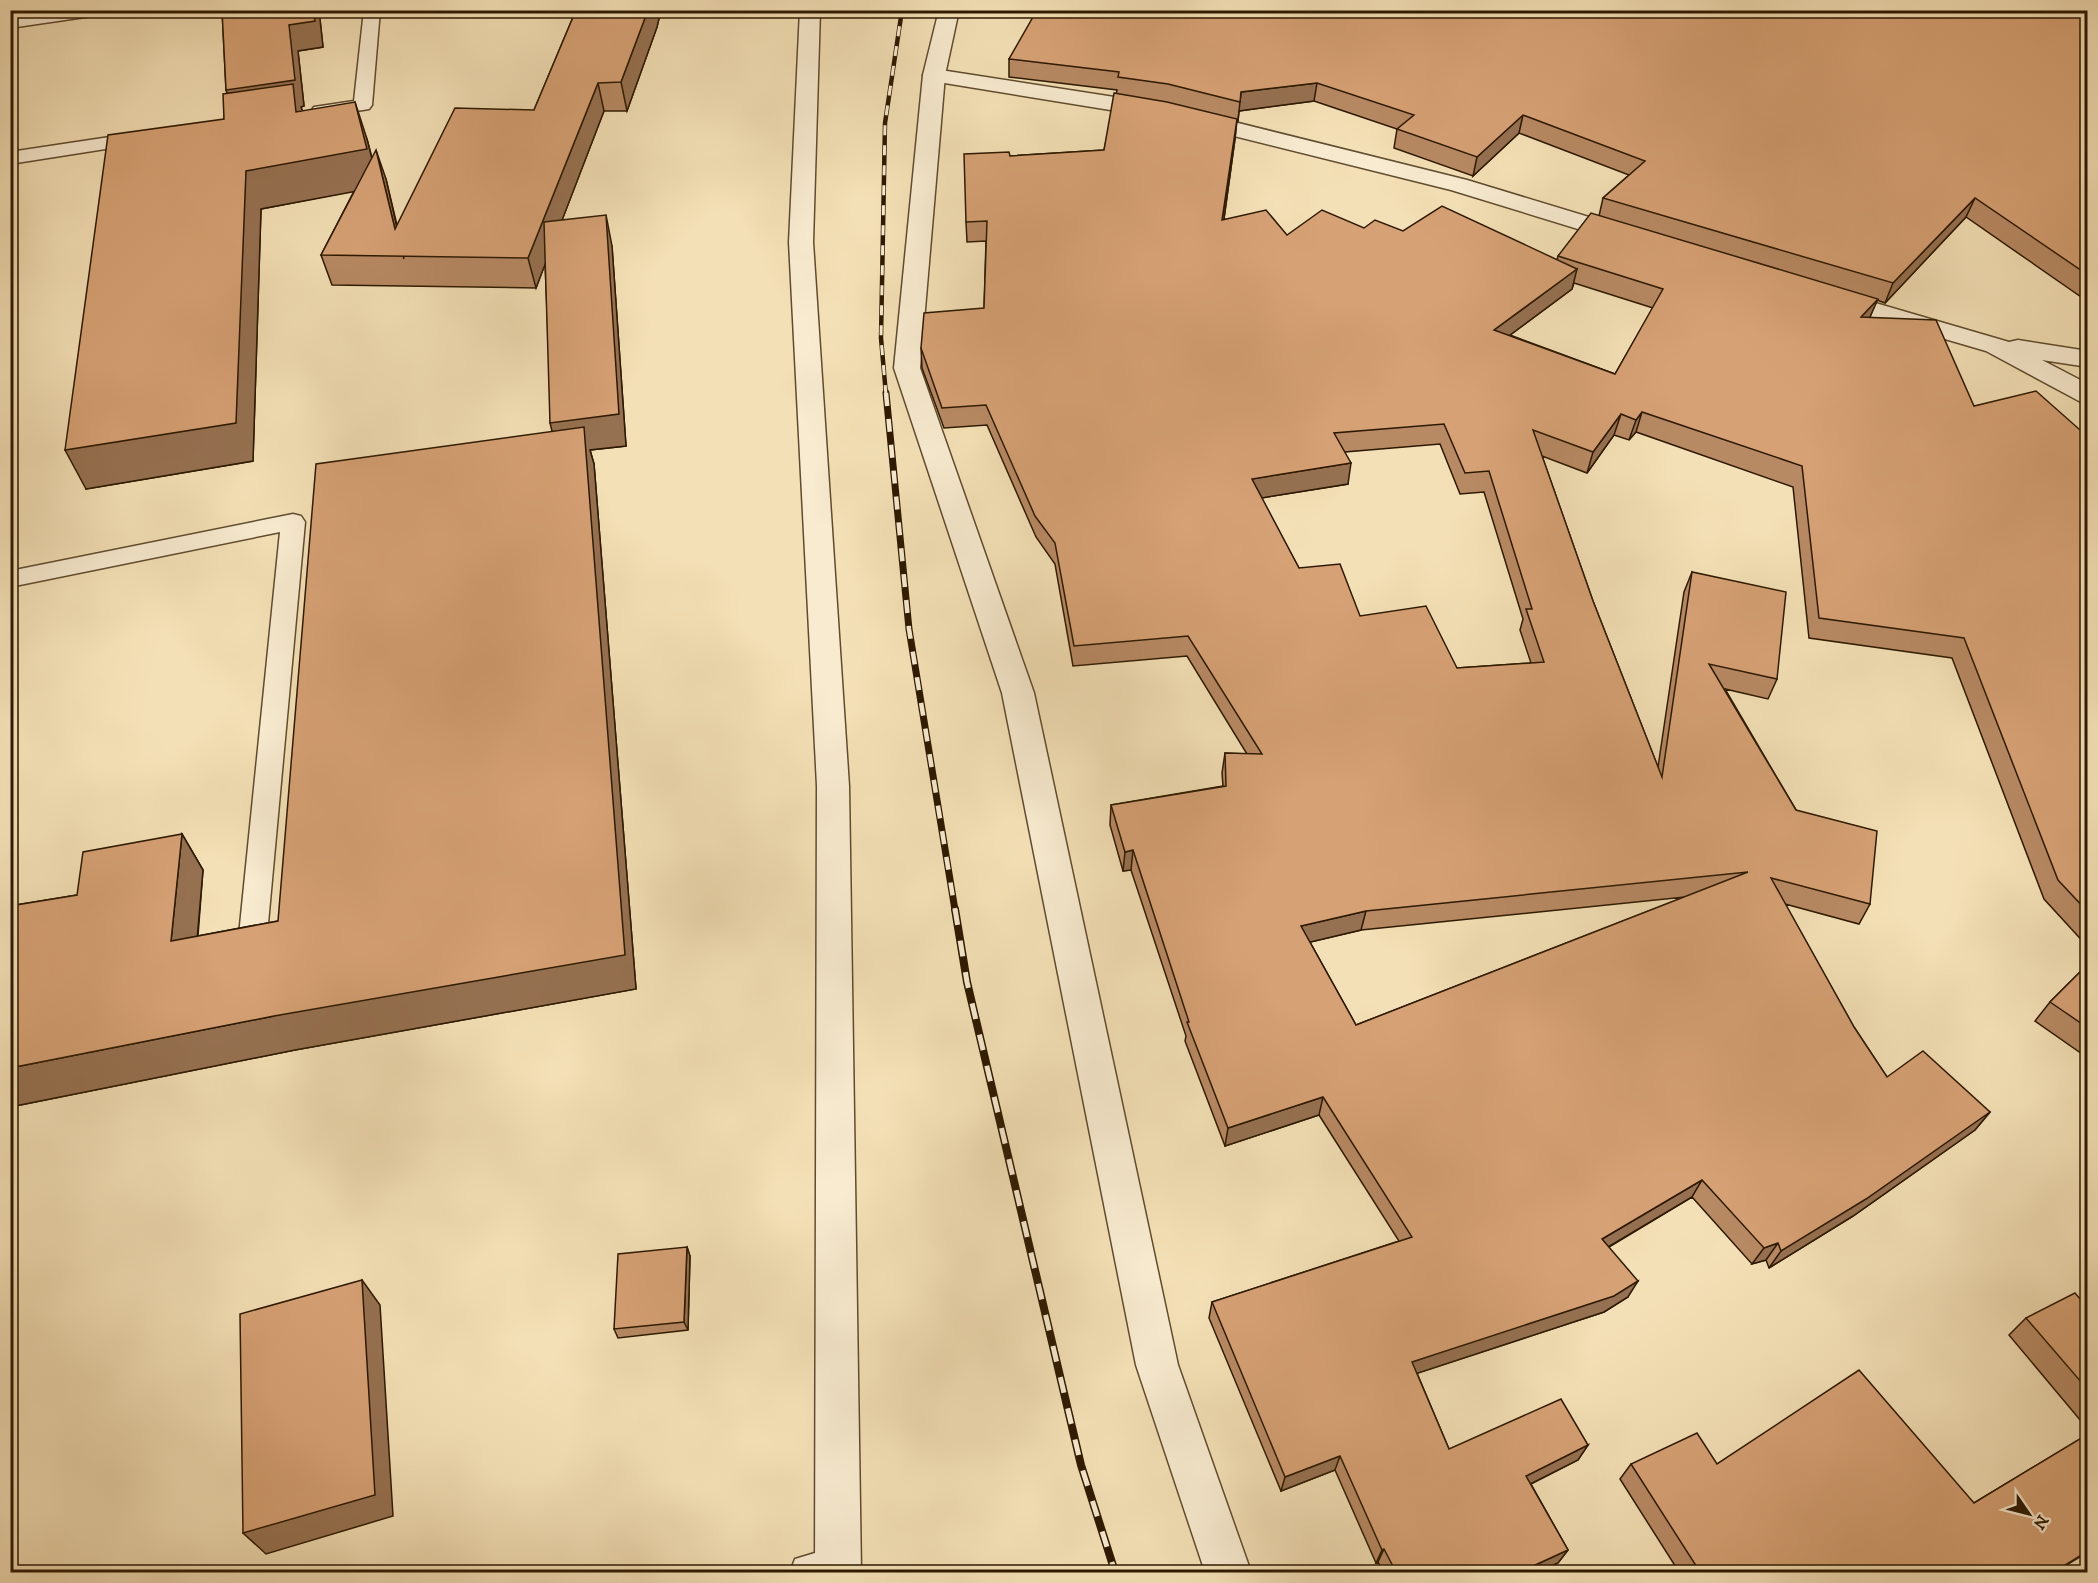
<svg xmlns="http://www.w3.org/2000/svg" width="2098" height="1583" font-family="'IM FELL DW Pica',serif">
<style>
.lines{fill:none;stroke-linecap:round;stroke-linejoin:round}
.service-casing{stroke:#5f4b2e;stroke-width:3}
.minor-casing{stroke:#5f4b2e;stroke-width:3}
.tertiary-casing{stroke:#5f4b2e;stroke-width:3}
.service{fill:#f8ebd0;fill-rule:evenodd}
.minor{fill:#f8ebd0;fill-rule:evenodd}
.tertiary{fill:#f8ebd0;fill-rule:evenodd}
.rail-far2-casing{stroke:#2d1900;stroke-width:4.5}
.rail-far1-casing{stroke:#2d1900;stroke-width:7}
.rail-casing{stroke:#2d1900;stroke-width:8}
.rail-far2{stroke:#f8ebd0;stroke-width:3;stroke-dasharray:10;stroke-linecap:butt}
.rail-far1{stroke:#f8ebd0;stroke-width:4.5;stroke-dasharray:13;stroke-linecap:butt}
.rail{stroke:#f8ebd0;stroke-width:5;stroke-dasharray:16;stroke-linecap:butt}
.wall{fill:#b88a64;stroke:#2d1900;stroke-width:1.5;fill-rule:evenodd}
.shaded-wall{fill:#967151;stroke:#2d1900;stroke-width:1.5}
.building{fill:#d6a174;stroke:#2d1900;stroke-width:1.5;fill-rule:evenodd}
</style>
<rect width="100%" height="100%" fill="#f4e0b6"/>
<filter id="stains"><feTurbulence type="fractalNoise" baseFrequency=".00333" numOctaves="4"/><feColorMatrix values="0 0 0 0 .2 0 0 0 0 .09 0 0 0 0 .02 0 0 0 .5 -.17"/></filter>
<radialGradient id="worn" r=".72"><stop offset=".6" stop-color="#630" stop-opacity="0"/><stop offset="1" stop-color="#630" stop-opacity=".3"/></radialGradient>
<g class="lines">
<defs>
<g id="service">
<polygon points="61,10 107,10 99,15 10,28 10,18"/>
<polygon points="364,10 380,10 372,105 369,109 363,110 320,116 314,115 311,111 314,107 354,101"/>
<polygon points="143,132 150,134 152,138 150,142 10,164 10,152"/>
<polygon points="293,514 301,516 305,522 266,945 262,953 252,957 242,953 238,945 280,532 10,587 10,571"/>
<polygon points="838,1546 851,1552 857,1565 853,1572 790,1572 795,1559"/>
</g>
<g id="minor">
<polygon points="800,10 820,10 813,242 849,786 861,1572 815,1572 817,786 789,242"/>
<polygon points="934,69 1166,105 1467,180 1635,231 1638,236 1635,241 1626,243 1617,241 1451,190 1166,119 926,80 923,75 926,70"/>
<polygon points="1831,290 2009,342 2018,340 2088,351 2088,367 2042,360 2088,384 2088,403 2079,401 1986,351 1822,303 1818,298 1822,293"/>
</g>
<polygon id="tertiary" points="939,10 959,10 945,75 920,368 1034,693 1178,1365 1251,1572 1205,1572 1136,1365 1002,693 894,368 923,75"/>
</defs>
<!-- service casing -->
<use href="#service" class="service-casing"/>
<!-- minor casing -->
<use href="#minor" class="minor-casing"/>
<!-- tertiary casing -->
<use href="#tertiary" class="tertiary-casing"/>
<!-- service -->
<use href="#service" class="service"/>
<!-- minor -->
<use href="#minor" class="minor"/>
<!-- tertiary -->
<use href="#tertiary" class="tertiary"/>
<defs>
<polyline id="rail-far2" points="886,395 881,338 885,123 902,10"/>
<polyline id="rail-far1" points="886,393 909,629 955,910"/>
<polyline id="rail" points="955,909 967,982 1081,1465 1115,1572"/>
</defs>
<!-- rail-far2 casing -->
<use href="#rail-far2" class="rail-far2-casing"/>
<!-- rail-far1 casing -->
<use href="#rail-far1" class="rail-far1-casing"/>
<!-- rail casing -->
<use href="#rail" class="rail-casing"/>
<!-- rail-far2 -->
<use href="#rail-far2" class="rail-far2"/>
<!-- rail-far1 -->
<use href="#rail-far1" class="rail-far1"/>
<!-- rail -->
<use href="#rail" class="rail"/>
</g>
<!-- wall -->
<g class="wall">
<polygon points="222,10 319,10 323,47 298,51 304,106 301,107 302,111 367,139 372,158 386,179 397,225 534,110 576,10 661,10 657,27 627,111 604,111 562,220 612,246 626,446 590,450 594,464 636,989 295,1050 10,1107 10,906 77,895 182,834 203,870 198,936 278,921 552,432 545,264 536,288 332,285 321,255 354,191 261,209 253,461 86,489 224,119 228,94 226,90"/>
<path d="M2088 17V300L2087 301 1966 217 1885 303 1877 300 1870 317 1974 406 2088 437V947L2044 899 1952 658 1809 638 1793 487 1636 432 1629 440 1614 435 1587 473 1542 456 1593 601 1658 767 1684 592 1692 572 1777 679 1768 699 1725 689 1796 810 1870 904 1859 924 1785 904 1854 1027 1887 1077 1990 1112 1975 1130 1853 1216 1769 1268 1766 1260 1752 1264 1692 1197 1609 1247 1628 1297 1604 1312 1417 1373 1449 1449 1588 1445 1578 1460 1531 1484 1568 1550 1558 1563 1537 1572H1383L1378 1562 1376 1563 1335 1470 1281 1491 1209 1318 1212 1302 1399 1241 1319 1115 1225 1146 1185 1041 1186 1036 1131 870 1123 871 1110 825 1111 805 1223 786 1222 773 1225 753 1247 754 1187 656 1073 666 1055 564 1036 537 987 425 944 428 922 368 921 348 984 308 986 241 967 242 966 222 1010 156 1104 150 1117 90 1009 77V59ZM1314 101 1397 129 1394 148 1473 176 1519 133 1629 175 1603 198 1599 216 1558 256 1557 260 1403 231 1364 228 1287 235 1224 219 1235 139 1237 120 1238 121 1239 111ZM1574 283 1653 308 1615 374 1510 335 1572 289ZM1440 444 1460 494 1484 492 1523 619 1520 630 1531 663 1457 668 1360 616 1299 568 1261 498 1348 484 1345 452ZM1685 897 1356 1025 1310 942 1361 930Z"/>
<polygon points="2088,964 2088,1058 2035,1021 2050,1002"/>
<polygon points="687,1247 690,1256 688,1330 618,1338 614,1329"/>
<polygon points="2088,1308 2088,1417 2081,1421 2009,1335 2026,1318"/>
<polygon points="2088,1434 2088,1552 2055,1572 1679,1572 1620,1479 1631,1464 1717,1464 1974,1503"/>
</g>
<!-- shaded-wall -->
<g class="shaded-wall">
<polygon points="314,10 319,10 323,47 298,51 304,106 301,107 306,121 236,116 226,90 289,25"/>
<polygon points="648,10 661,10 657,27 627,111 621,82"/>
<polygon points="598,83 604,111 536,288 528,258"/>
<polygon points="1317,83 1314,101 1239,111 1238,121 1241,92"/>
<polygon points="355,102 367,139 379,187 261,209 253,461 86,489 65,450 246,171"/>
<polygon points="1523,115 1519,133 1473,176 1477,157"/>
<polygon points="1237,119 1235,139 1221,240 1222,220"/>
<polygon points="376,150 386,179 404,259 395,229"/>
<polygon points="1975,198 1966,217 1885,303 1893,283"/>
<polygon points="606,215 612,246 626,446 590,450 594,464 636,989 295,1050 10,1107 10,1068 274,1016 558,455 550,423"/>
<polygon points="1577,269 1572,289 1490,350 1494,330"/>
<polygon points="1878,299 1869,319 1861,317"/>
<polygon points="1642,412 1636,432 1629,440 1636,420"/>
<polygon points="1621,414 1614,435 1587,473 1593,452"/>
<polygon points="1351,463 1348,484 1249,500 1252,479"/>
<polygon points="10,801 13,804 10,838"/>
<polygon points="182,834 203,870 194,975 171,941"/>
<polygon points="1133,850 1131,870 1123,871 1125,852"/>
<polygon points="1366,911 1361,930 1298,945 1301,926"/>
<polygon points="1323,1097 1319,1115 1225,1146 1228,1128"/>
<polygon points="1990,1112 1975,1130 1853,1216 1769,1268 1781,1251"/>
<polygon points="1702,1180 1692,1197 1593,1256 1602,1239"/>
<polygon points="1778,1243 1766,1260 1752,1264 1764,1248"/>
<polygon points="687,1247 690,1256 688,1330 684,1322"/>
<polygon points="362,1280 380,1305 393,1516 266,1554 243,1533"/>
<polygon points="1638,1281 1628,1297 1604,1312 1406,1377 1412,1362"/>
<polygon points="1588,1445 1578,1460 1518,1490 1526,1476"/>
<polygon points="1340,1456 1335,1470 1281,1491 1285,1477"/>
<polygon points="1384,1549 1378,1562 1376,1563 1382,1550"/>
<polygon points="1568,1550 1558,1563 1537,1572 1520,1572"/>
</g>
<!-- building -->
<g class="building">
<polygon points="222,10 314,10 315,21 289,25 295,80 226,90"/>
<polygon points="576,10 648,10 621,82 598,83 528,258 321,255 376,150 395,229 455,108 534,110"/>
<polygon points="1037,10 2073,10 2088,17 2088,275 1975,198 1893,283 1603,198 1645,161 1523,115 1477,157 1397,129 1414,115 1317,83 1241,92 1240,102 1168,84 1118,77 1119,72 1009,59"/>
<polygon points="293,84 296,112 355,102 367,149 246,171 236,423 65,450 108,135 224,119 223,94"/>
<path d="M1114 93 1167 102 1237 119 1222 220 1266 210 1287 235 1322 210 1364 228 1375 220 1403 231 1442 206 1577 269 1494 330 1615 374 1663 289 1558 256 1591 213 1878 299 1861 317 1936 320 1974 406 2036 391 2088 437V912L2058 880 1964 638 1819 618 1802 466 1642 412 1636 420 1621 414 1593 452 1533 430 1593 601 1662 777 1692 572 1786 592 1777 679 1709 664 1796 810 1877 831 1870 904 1771 878 1854 1027 1887 1077 1923 1051 1990 1112 1866 1199 1781 1251 1778 1243 1764 1248 1702 1180 1602 1239 1638 1281 1614 1296 1412 1362 1449 1449 1561 1399 1588 1445 1526 1476 1568 1550 1520 1572H1396L1384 1549 1382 1550 1340 1456 1285 1477 1212 1302 1412 1237 1323 1097 1228 1128 1187 1022H1189L1133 850 1125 852 1111 805 1226 786 1225 753 1262 754 1188 636 1074 646 1055 543 1035 516 986 405 942 408 921 348 924 313 984 308 987 221 966 222 964 154 1009 152 1010 156 1104 150ZM1444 424 1465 473 1489 471 1532 609H1526L1544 662 1457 668 1426 606 1360 616 1340 564 1299 568 1252 479 1351 463 1334 433ZM1748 872 1356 1025 1301 926 1366 911Z"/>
<polygon points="606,215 619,414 550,423 544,222"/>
<polygon points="584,427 625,955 274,1016 10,1068 10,906 77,895 83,852 182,834 171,941 278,921 316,464"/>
<polygon points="2088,964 2088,1028 2050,1002"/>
<polygon points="687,1247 684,1322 614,1329 618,1254"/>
<polygon points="362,1280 375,1495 243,1533 240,1314"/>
<polygon points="2075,1293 2088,1308 2088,1390 2026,1318"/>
<polygon points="1859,1370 1974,1503 2088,1434 2088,1551 2054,1572 1700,1572 1631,1464 1697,1433 1717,1464"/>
</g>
<!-- margin -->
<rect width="2098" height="1583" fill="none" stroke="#f4e0b6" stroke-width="36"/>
<rect x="12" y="12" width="2074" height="1559" fill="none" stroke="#2d1900" stroke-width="3"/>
<rect x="18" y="18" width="2062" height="1547" fill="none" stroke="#2d1900" stroke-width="1.5"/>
<!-- north arrow -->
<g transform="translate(2029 1514) rotate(125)" stroke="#f8ebd0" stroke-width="4.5" paint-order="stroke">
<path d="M0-4.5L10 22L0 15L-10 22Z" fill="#2d1900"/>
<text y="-9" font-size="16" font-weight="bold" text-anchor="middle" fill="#2d1900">N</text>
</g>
<rect width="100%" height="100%" filter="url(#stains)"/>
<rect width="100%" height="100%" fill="url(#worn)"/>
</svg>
